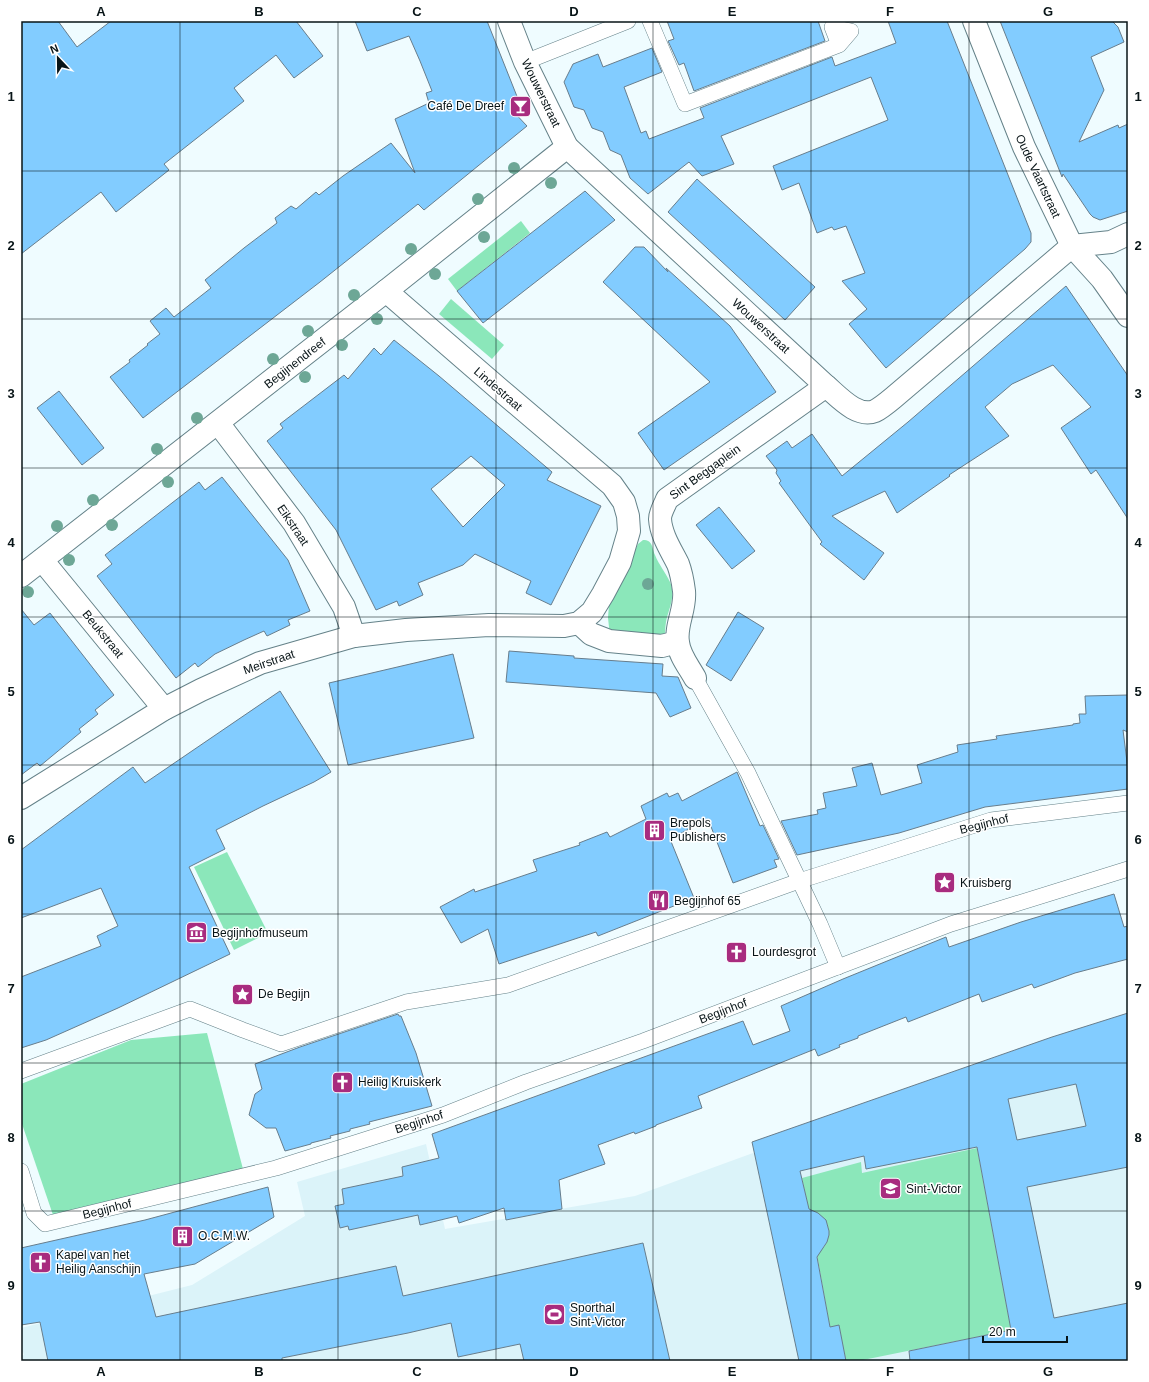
<svg xmlns="http://www.w3.org/2000/svg" width="1149" height="1382" font-family="Helvetica,sans-serif">
<style>
.built{fill:#dbf3f9}
.green{fill:#8be7ba}
.building{fill:#82ccff;stroke:#677d8c;fill-rule:evenodd}
.lines{fill:none;stroke-linecap:round;stroke-linejoin:round}
.service-casing{stroke:#658289;stroke-width:16}
.pedestrian-casing{stroke:#658289;stroke-width:24}
.minor-casing{stroke:#658289;stroke-width:24}
.service{stroke:#fff;stroke-width:15}
.pedestrian{stroke:#fff;stroke-width:22}
.minor{stroke:#fff;stroke-width:22}
.tree{fill:#6da796}
.grid{fill:none;stroke:#081417;stroke-width:1;stroke-opacity:0.55}
.labels{text-anchor:middle;stroke-width:3;stroke-linejoin:round;paint-order:stroke}
.street-label{font-size:12px;fill:#081417;stroke:#fff}
.poi-label{font-size:12px;fill:#081417;stroke:#fff;text-anchor:start}
.neatline{fill:none;stroke:#081417;stroke-width:1.5}
.grid-label{font-size:13px;text-anchor:middle;font-weight:bold;fill:#081417}
</style>
<rect width="100%" height="100%" fill="#effcff"/>
<!-- built -->
<polygon class="built" points="1128,1022 1128,1361 21,1361 21,1356 24,1355 21,1346 21,1328 192,1285 305,1216 297,1182 426,1144 445,1229 635,1196 753,1153"/>
<!-- green -->
<g class="green">
<polygon points="521,221 530,233 457,291 448,279"/>
<polygon points="451,299 504,345 492,359 439,314"/>
<path d="M643 540C653 540 652 548 655 555 659 565 666 573 670 582 676 596 669 608 666 622 665 628 665 634 665 641L610 636 608 618 609 604 638 544Z"/>
<polygon points="227,852 268,933 234,950 194,867"/>
<polygon points="207,1033 243,1169 54,1218 21,1121 21,1084 131,1040"/>
<path d="M977 1148 1011 1330 858 1361H846L839 1326 830 1327 816 1249 824 1247C834 1232 828 1214 809 1211L802 1178 861 1162 862 1173Z"/>
</g>
<!-- building -->
<g class="building">
<polygon points="21,21 58,21 77,47 111,21 296,21 323,56 294,78 276,55 234,88 244,101 164,164 169,170 116,212 101,192 21,254"/>
<polygon points="355,21 487,21 524,114 510,108 527,126 424,210 418,204 320,282 143,418 110,377 130,362 129,360 148,345 147,344 160,334 150,321 166,308 174,317 211,288 205,280 244,248 277,223 275,218 291,206 296,209 316,192 319,195 343,176 391,143 415,173 395,119 429,103 426,93 432,91 420,61 409,36 367,51"/>
<polygon points="667,21 818,21 825,41 694,91 684,63 679,65 668,41 674,39"/>
<polygon points="888,21 947,21 1031,233 1031,242 1025,249 886,368 849,324 867,309 842,281 865,273 846,226 834,230 832,227 817,233 799,183 782,190 773,166 888,120 871,77 721,136 734,164 702,176 689,162 648,194 630,178 621,155 610,150 603,132 592,128 584,110 574,107 564,82 573,64 598,54 603,67 652,48 662,72 624,87 641,133 646,131 649,139 704,118 700,108 832,57 835,66 896,43"/>
<polygon points="1000,21 1112,21 1118,27 1124,42 1091,57 1104,90 1079,142 1118,125 1119,128 1128,124 1128,211 1100,220 1093,217 1090,214 1063,174 1062,177"/>
<polygon points="697,179 815,287 785,320 668,212"/>
<polygon points="585,191 615,220 483,323 457,291"/>
<polygon points="635,247 644,247 668,272 666,268 730,326 776,392 664,470 638,433 710,382 603,282"/>
<polygon points="1066,286 1128,376 1128,519 1096,470 1091,474 1061,428 1091,407 1053,365 1012,384 985,407 1009,436 949,475 950,476 897,513 885,491 832,516 884,553 864,580 820,544 822,542 779,483 781,481 776,473 777,470 766,456 787,441 792,448 812,434 842,476 908,422"/>
<path d="M394 340 439 376 552 472 547 480 601 506 551 605 526 593 531 581 475 554 463 565 418 583 423 595 399 606 397 601 376 610 336 530 267 441 283 428 280 424 344 375 348 379 374 348 381 355ZM471 456 505 485 463 527 431 489Z"/>
<polygon points="59,391 104,448 82,465 37,408"/>
<polygon points="222,477 288,560 310,611 288,620 290,625 267,636 264,631 244,640 215,654 198,667 195,663 176,678 97,576 112,564 105,555 199,482 205,490"/>
<polygon points="719,507 755,551 732,569 696,525"/>
<polygon points="21,609 34,625 50,613 114,695 95,710 98,714 79,729 81,732 40,766 37,763 21,775"/>
<polygon points="738,612 764,628 731,681 706,665"/>
<polygon points="509,651 574,656 574,658 663,664 662,676 678,677 691,708 670,717 656,693 506,682"/>
<polygon points="453,654 474,738 348,765 329,683"/>
<polygon points="280,691 331,772 314,782 263,806 216,830 225,849 189,867 230,954 118,1008 46,1040 21,1048 21,977 101,946 97,936 118,926 101,888 21,918 21,850 133,767 145,783"/>
<polygon points="1128,695 1128,732 1123,730 1128,770 1128,789 985,807 899,833 797,855 781,821 818,814 817,810 826,808 823,793 857,786 852,768 872,763 881,795 922,783 917,765 958,752 957,745 997,739 996,736 1073,725 1073,724 1080,723 1079,714 1086,714 1085,696"/>
<polygon points="737,772 760,826 763,825 779,859 774,860 777,867 733,883 708,819 670,839 694,898 598,936 596,932 499,964 488,929 461,943 440,907 474,889 475,892 537,871 533,860 580,845 579,843 607,832 610,837 646,819 641,806 667,793 669,797 678,793 682,801"/>
<polygon points="1114,894 1124,927 1128,926 1128,959 1075,973 1034,988 1032,984 982,1002 979,994 908,1022 906,1017 858,1036 858,1038 839,1045 840,1047 828,1052 818,1056 815,1049 698,1096 702,1108 656,1125 656,1126 635,1134 634,1132 598,1145 605,1164 559,1180 562,1209 506,1220 504,1208 459,1223 457,1216 420,1225 418,1215 349,1230 348,1226 340,1228 335,1206 344,1204 342,1189 403,1176 402,1167 439,1158 432,1134 743,1021 753,1045 790,1031 781,1006 843,979 946,937 949,947 1021,922"/>
<path d="M1128 1013V1167L1027 1187 1054 1318 1128 1303V1361H910L909 1351 1011 1330 977 1147 866 1169 864 1156 800 1171 809 1209 818 1213 826 1220 829 1231V1235L827 1242 817 1257 830 1327 839 1325 846 1361H799L752 1142 1052 1037ZM1076 1084 1086 1126 1017 1140 1008 1099Z"/>
<polygon points="398,1014 399,1016 401,1016 416,1053 432,1106 369,1122 370,1124 350,1129 350,1131 330,1136 331,1138 311,1143 311,1144 285,1151 276,1128 266,1128 249,1115 255,1094 262,1089 255,1064 300,1047"/>
<polygon points="268,1187 274,1217 195,1264 144,1274 156,1317 396,1266 403,1296 643,1243 670,1361 524,1361 520,1344 458,1357 451,1323 408,1333 282,1358 282,1361 48,1361 40,1322 21,1325 21,1248 145,1220"/>
</g>
<g class="lines">
<defs>
<g id="service">
<polyline points="650,21 685,104 839,45 851,31 832,27 839,45"/>
<polyline points="525,62 628,21"/>
<polyline points="695,678 748,773 820,924 838,967"/>
<polyline points="21,1071 190,1009 243,1030 281,1044 406,1002 508,985 799,881 991,820 1128,803"/>
<polyline points="21,1171 34,1213 45,1224 276,1168 443,1115 526,1082 643,1041 951,924 1128,869"/>
</g>
<polyline id="pedestrian" points="579,623 591,634 609,641 662,646 677,642"/>
<g id="minor">
<path d="M509 21 525 62 567 147 826 386C839 397 857 418 875 411 881 408 887 403 893 398L1072 246"/>
<polyline points="974,21 1024,147 1072,246 1102,279 1128,316"/>
<polyline points="1072,246 1111,242 1128,234"/>
<polyline points="218,423 294,523 344,607 354,636"/>
<polyline points="42,560 164,709"/>
<polyline points="21,576 386,291 567,147"/>
<path d="M695 678C689 667 679 655 678 642 675 625 686 609 684 591 683 583 681 572 678 564 671 550 661 535 660 519 660 512 665 505 667 499L826 386"/>
<polyline points="21,798 164,709 201,690 260,663 354,636 406,630 489,625 564,626 579,623 592,612 603,594 620,562 629,531 628,516 624,502 612,485 505,394 386,291"/>
</g>
</defs>
<!-- service casing -->
<use href="#service" class="service-casing"/>
<!-- pedestrian casing -->
<use href="#pedestrian" class="pedestrian-casing"/>
<!-- minor casing -->
<use href="#minor" class="minor-casing"/>
<!-- service -->
<use href="#service" class="service"/>
<!-- pedestrian -->
<use href="#pedestrian" class="pedestrian"/>
<!-- minor -->
<use href="#minor" class="minor"/>
</g>
<!-- trees -->
<g class="tree">
<circle cx="514" cy="168" r="6"/>
<circle cx="551" cy="183" r="6"/>
<circle cx="478" cy="199" r="6"/>
<circle cx="484" cy="237" r="6"/>
<circle cx="411" cy="249" r="6"/>
<circle cx="435" cy="274" r="6"/>
<circle cx="354" cy="295" r="6"/>
<circle cx="377" cy="319" r="6"/>
<circle cx="308" cy="331" r="6"/>
<circle cx="342" cy="345" r="6"/>
<circle cx="273" cy="359" r="6"/>
<circle cx="305" cy="377" r="6"/>
<circle cx="197" cy="418" r="6"/>
<circle cx="157" cy="449" r="6"/>
<circle cx="168" cy="482" r="6"/>
<circle cx="93" cy="500" r="6"/>
<circle cx="112" cy="525" r="6"/>
<circle cx="57" cy="526" r="6"/>
<circle cx="69" cy="560" r="6"/>
<circle cx="648" cy="584" r="6"/>
<circle cx="28" cy="592" r="6"/>
</g>
<!-- grid -->
<path class="grid" d="M180 21V1361M338 21V1361M496 21V1361M653 21V1361M811 21V1361M969 21V1361M21 171H1128M21 319H1128M21 468H1128M21 617H1128M21 765H1128M21 914H1128M21 1063H1128M21 1211H1128"/>
<!-- icons -->
<defs>
<symbol id="bar-square" viewBox="-11 -11 22 22"><rect x="-9" y="-9" width="18" height="18" rx="4" fill="#a82c7f" stroke="#fff"/><path d="M-6-5H6L.8 .8V4.5H3.5V6h-7V4.5H-.8V.8Z" fill="#fff"/></symbol>
<symbol id="building-square" viewBox="-11 -11 22 22"><rect x="-9" y="-9" width="18" height="18" rx="4" fill="#a82c7f" stroke="#fff"/><path d="M-4-6H4V6H1V3H-1V6H-4ZM-2.5-4.3h1.7v1.8h-1.7ZM.8-4.3h1.7v1.8H.8ZM-2.5-1h1.7V.8h-1.7ZM.8-1h1.7V.8H.8Z" fill="#fff"/></symbol>
<symbol id="sight-square" viewBox="-11 -11 22 22"><rect x="-9" y="-9" width="18" height="18" rx="4" fill="#a82c7f" stroke="#fff"/><path d="M0-6L1.8-2.2L6-1.7L2.9 1.2L3.7 5.4L0 3.3L-3.7 5.4L-2.9 1.2L-6-1.7L-1.8-2.2Z" fill="#fff"/></symbol>
<symbol id="restaurant-square" viewBox="-11 -11 22 22"><rect x="-9" y="-9" width="18" height="18" rx="4" fill="#a82c7f" stroke="#fff"/><path d="M-5-6h1v4h1v-4h1v4h1v-4h1v5L-1.5 .5V6h-2V.5L-5-1ZM5-6V6H3V1.5H1.5Q1.5-4 5-6Z" fill="#fff"/></symbol>
<symbol id="museum-square" viewBox="-11 -11 22 22"><rect x="-9" y="-9" width="18" height="18" rx="4" fill="#a82c7f" stroke="#fff"/><path d="M0-6L6-3V-2H-6V-3ZM-5-1h2V3h-2ZM-1-1h2V3h-2ZM3-1h2V3H3ZM-6 4H6V6H-6Z" fill="#fff"/></symbol>
<symbol id="church-square" viewBox="-11 -11 22 22"><rect x="-9" y="-9" width="18" height="18" rx="4" fill="#a82c7f" stroke="#fff"/><path d="M-1.2-6h2.4v3.5h3.3v2.4h-3.3V6h-2.4V-.1h-3.3v-2.4h3.3Z" fill="#fff"/></symbol>
<symbol id="school-square" viewBox="-11 -11 22 22"><rect x="-9" y="-9" width="18" height="18" rx="4" fill="#a82c7f" stroke="#fff"/><path d="M0-5L7-2L0 1L-7-2ZM-4 1L0 2.5L4 1V4Q0 6-4 4Z" fill="#fff"/></symbol>
<symbol id="stadium-square" viewBox="-11 -11 22 22"><rect x="-9" y="-9" width="18" height="18" rx="4" fill="#a82c7f" stroke="#fff"/><path d="M0-5a6.5 5 0 1 0 0 10a6.5 5 0 1 0 0-10ZM-3.5-1.8h7v3.6h-7Z" fill="#fff"/></symbol>
</defs>
<g fill-rule="evenodd">
<use href="#bar-square" x="508" y="94" width="25" height="25"/>
<use href="#building-square" x="642" y="818" width="25" height="25"/>
<use href="#sight-square" x="932" y="870" width="25" height="25"/>
<use href="#restaurant-square" x="646" y="888" width="25" height="25"/>
<use href="#museum-square" x="184" y="920" width="25" height="25"/>
<use href="#church-square" x="724" y="940" width="25" height="25"/>
<use href="#sight-square" x="230" y="982" width="25" height="25"/>
<use href="#church-square" x="330" y="1070" width="25" height="25"/>
<use href="#school-square" x="878" y="1176" width="25" height="25"/>
<use href="#building-square" x="170" y="1224" width="25" height="25"/>
<use href="#church-square" x="28" y="1250" width="25" height="25"/>
<use href="#stadium-square" x="542" y="1302" width="25" height="25"/>
</g>
<g class="labels">
<!-- street labels -->
<g class="street-label">
<text transform="translate(541 93) rotate(64)" y="4">Wouwerstraat</text>
<text transform="translate(1038 176) rotate(65)" y="4">Oude Vaartstraat</text>
<text transform="translate(761 326) rotate(43)" y="4">Wouwerstraat</text>
<text transform="translate(295 363) rotate(-38)" y="4">Begijnendreef</text>
<text transform="translate(498 389) rotate(41)" y="4">Lindestraat</text>
<text transform="translate(705 472) rotate(-36)" y="4">Sint Beggaplein</text>
<text transform="translate(293 525) rotate(56)" y="4">Eikstraat</text>
<text transform="translate(103 634) rotate(51)" y="4">Beukstraat</text>
<text transform="translate(269 662) rotate(-19)" y="4">Meirstraat</text>
<text transform="translate(984 824) rotate(-14)" y="4">Begijnhof</text>
<text transform="translate(723 1011) rotate(-21)" y="4">Begijnhof</text>
<text transform="translate(419 1122) rotate(-18)" y="4">Begijnhof</text>
<text transform="translate(107 1209) rotate(-14)" y="4">Begijnhof</text>
</g>
<!-- poi labels -->
<g class="poi-label">
<text x="504" y="110" text-anchor="end">Café De Dreef</text>
<text x="670" y="827">Brepols<tspan x="670" dy="14">Publishers</tspan></text>
<text x="960" y="887">Kruisberg</text>
<text x="674" y="905">Begijnhof 65</text>
<text x="212" y="937">Begijnhofmuseum</text>
<text x="752" y="956">Lourdesgrot</text>
<text x="258" y="998">De Begijn</text>
<text x="358" y="1086">Heilig Kruiskerk</text>
<text x="906" y="1193">Sint-Victor</text>
<text x="198" y="1240">O.C.M.W.</text>
<text x="56" y="1259">Kapel van het<tspan x="56" dy="14">Heilig Aanschijn</tspan></text>
<text x="570" y="1312">Sporthal<tspan x="570" dy="14">Sint-Victor</tspan></text>
</g>
</g>
<!-- border -->
<rect width="1149" height="1382" fill="none" stroke="#ffffff" stroke-width="44"/>
<!-- north arrow -->
<g transform="translate(58 58) rotate(338)" stroke="#ffffff" stroke-width="3" paint-order="stroke">
<path d="M0-3L7 15L0 10L-7 15Z" fill="#081417"/>
<text y="-6" font-size="11" font-weight="bold" text-anchor="middle" fill="#081417">N</text>
</g>
<!-- scale -->
<path d="M983 1336v6h84v-6" fill="none" stroke="#081417" stroke-width="2"/>
<text x="989" y="1336" font-size="12" fill="#081417" stroke="#ffffff" stroke-width="3" paint-order="stroke">20 m</text>
<rect x="22" y="22" width="1105" height="1338" class="neatline"/>
<g class="grid-label">
<text x="101" y="16">A</text>
<text x="259" y="16">B</text>
<text x="417" y="16">C</text>
<text x="574" y="16">D</text>
<text x="732" y="16">E</text>
<text x="890" y="16">F</text>
<text x="1048" y="16">G</text>
<text x="11" y="101">1</text>
<text x="1138" y="101">1</text>
<text x="11" y="250">2</text>
<text x="1138" y="250">2</text>
<text x="11" y="398">3</text>
<text x="1138" y="398">3</text>
<text x="11" y="547">4</text>
<text x="1138" y="547">4</text>
<text x="11" y="696">5</text>
<text x="1138" y="696">5</text>
<text x="11" y="844">6</text>
<text x="1138" y="844">6</text>
<text x="11" y="993">7</text>
<text x="1138" y="993">7</text>
<text x="11" y="1142">8</text>
<text x="1138" y="1142">8</text>
<text x="11" y="1290">9</text>
<text x="1138" y="1290">9</text>
<text x="101" y="1376">A</text>
<text x="259" y="1376">B</text>
<text x="417" y="1376">C</text>
<text x="574" y="1376">D</text>
<text x="732" y="1376">E</text>
<text x="890" y="1376">F</text>
<text x="1048" y="1376">G</text>
</g>
</svg>
